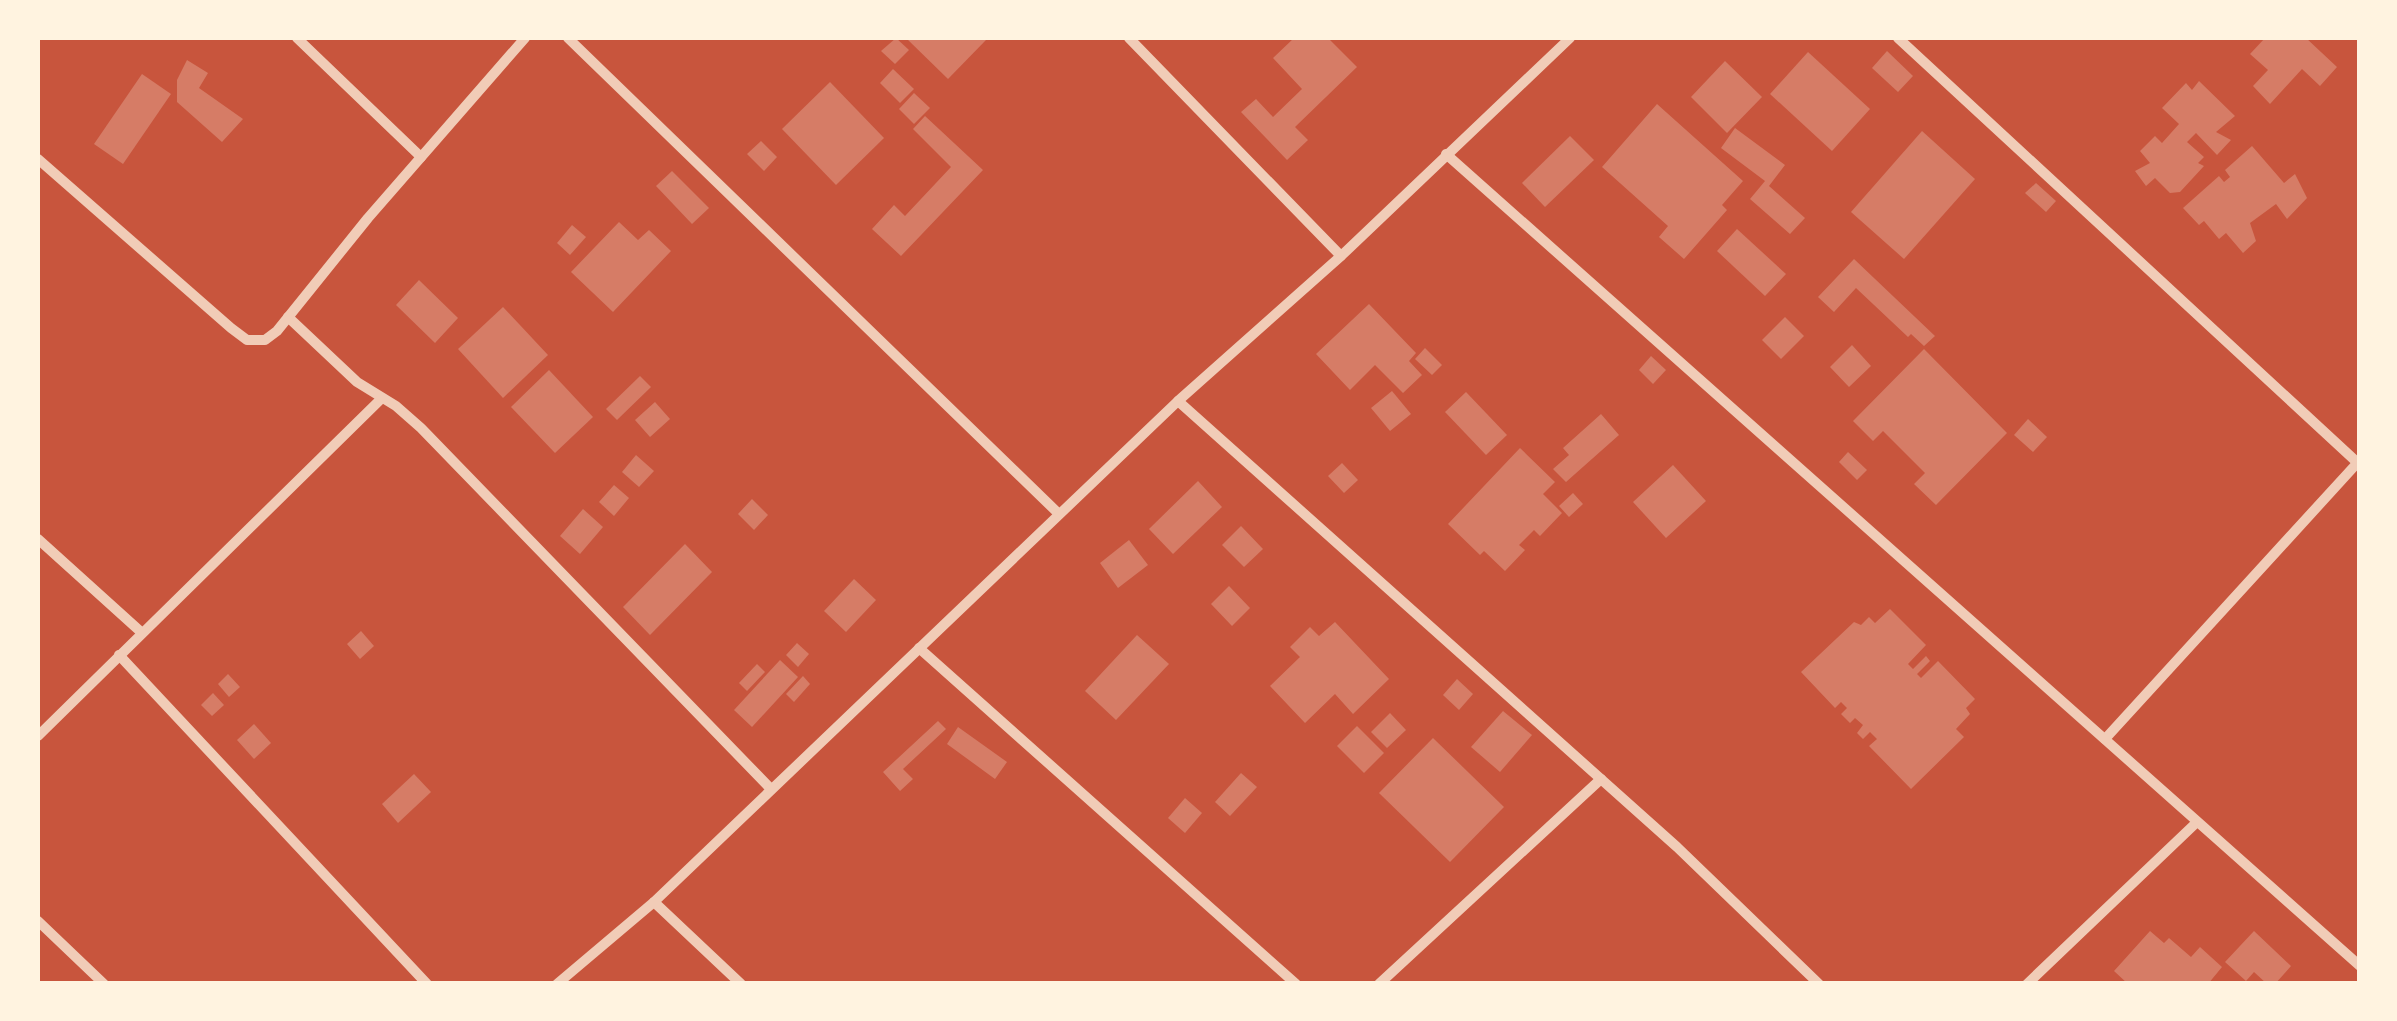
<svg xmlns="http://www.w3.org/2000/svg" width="2397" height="1021" font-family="'IBM Plex Sans',sans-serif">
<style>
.building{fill:#d67c66}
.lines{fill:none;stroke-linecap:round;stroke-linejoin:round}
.minor{stroke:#f1ccb7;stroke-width:10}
</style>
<rect width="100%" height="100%" fill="#c8553d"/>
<!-- building -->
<g class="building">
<polygon points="896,38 909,50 895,64 881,51"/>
<polygon points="906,38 983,38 986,40 948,79"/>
<polygon points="1294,38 1328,38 1357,67 1295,127 1308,140 1287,160 1241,112 1256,99 1273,117 1302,89 1273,58"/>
<polygon points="2265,38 2291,38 2294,40 2306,38 2337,67 2320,86 2302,69 2270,104 2253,86 2268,70 2250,54"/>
<polygon points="1887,51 1913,76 1898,92 1872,68"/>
<polygon points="1808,52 1870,109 1832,151 1770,94"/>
<polygon points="187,60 208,73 199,88 243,119 222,142 177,102 177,80"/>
<polygon points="1725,61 1762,97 1727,133 1691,97"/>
<polygon points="893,69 914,89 900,103 880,83"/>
<polygon points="142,74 171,94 123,164 94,144"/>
<polygon points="2199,81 2235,116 2216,132 2231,140 2217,155 2196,133 2187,142 2204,157 2198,163 2204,166 2180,192 2170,193 2155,178 2146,186 2135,171 2150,163 2140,151 2155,136 2162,143 2179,124 2162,108 2186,83 2192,90"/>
<polygon points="830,82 884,138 836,185 782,129"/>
<polygon points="914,93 930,108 914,124 899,109"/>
<polygon points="1657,104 1743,181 1722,205 1727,210 1684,259 1659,237 1668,226 1602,167"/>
<polygon points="925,116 983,170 901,256 872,229 894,205 905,216 951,167 913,129"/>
<polygon points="1735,128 1785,165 1769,186 1805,218 1790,234 1750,199 1765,181 1721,148"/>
<polygon points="1922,131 1975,179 1904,259 1851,212"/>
<polygon points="1570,136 1594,160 1545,207 1522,183"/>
<polygon points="761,141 777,157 764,171 747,154"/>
<polygon points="2252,146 2284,183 2295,174 2307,198 2287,219 2276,204 2250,223 2256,241 2243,253 2226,233 2219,239 2204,221 2199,225 2183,208 2219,176 2224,182 2230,177 2225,170"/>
<polygon points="672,171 709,208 692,224 656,186"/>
<polygon points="2036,183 2056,201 2046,212 2025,193"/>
<polygon points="619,222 638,240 649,230 671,251 613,312 571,272"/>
<polygon points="572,225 586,237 570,255 557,243"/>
<polygon points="1737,229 1786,274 1765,296 1717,251"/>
<polygon points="1854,259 1935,336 1924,346 1911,334 1908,337 1856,288 1834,312 1818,297"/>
<polygon points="419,280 458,318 435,343 396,305"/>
<polygon points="1369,304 1416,353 1409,361 1422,375 1403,393 1375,365 1350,390 1316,354"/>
<polygon points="503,307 548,355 503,398 458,349"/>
<polygon points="1785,317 1804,336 1781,359 1762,340"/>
<polygon points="1852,345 1871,366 1849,387 1830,367"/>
<polygon points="1425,348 1442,365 1432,375 1415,359"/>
<polygon points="1924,349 2007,433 1936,505 1914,484 1925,473 1883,431 1873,441 1853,421"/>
<polygon points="1651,356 1666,370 1653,384 1639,370"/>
<polygon points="549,370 593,417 555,453 511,407"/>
<polygon points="640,376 651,387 617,420 606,409"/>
<polygon points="1392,391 1411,414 1390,431 1371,408"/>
<polygon points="1466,392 1507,435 1486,455 1445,412"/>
<polygon points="655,402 670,419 650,437 635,420"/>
<polygon points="1601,414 1619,435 1566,482 1553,469 1569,455 1563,448"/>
<polygon points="2028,419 2047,437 2033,452 2014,435"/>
<polygon points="1520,448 1555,482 1543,494 1562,513 1540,536 1534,530 1519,545 1525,550 1505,571 1484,551 1480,555 1448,524"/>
<polygon points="1848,452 1867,470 1857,480 1839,462"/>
<polygon points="636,455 654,471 639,487 622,472"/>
<polygon points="1342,463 1358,480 1344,493 1328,476"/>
<polygon points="1673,465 1706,501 1666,538 1633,502"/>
<polygon points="1198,481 1222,507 1173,554 1149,529"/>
<polygon points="614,485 629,498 614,516 599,502"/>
<polygon points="1573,493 1583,504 1569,517 1559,506"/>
<polygon points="752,499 768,515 754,530 738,514"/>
<polygon points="583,509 603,527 580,554 560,536"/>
<polygon points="1241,526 1263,549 1244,567 1222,545"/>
<polygon points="1129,540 1148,565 1118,588 1100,563"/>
<polygon points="685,544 712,572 650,635 623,607"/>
<polygon points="854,579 876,600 846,632 824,611"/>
<polygon points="1229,586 1250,608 1232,626 1211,604"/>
<polygon points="1890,609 1926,645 1908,664 1913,669 1926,656 1930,661 1917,674 1921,678 1938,661 1975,699 1966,708 1970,714 1956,729 1964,737 1911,789 1869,746 1877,739 1870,732 1863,739 1857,733 1863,725 1855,718 1850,723 1841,714 1847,708 1841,702 1835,708 1801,672 1854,622 1861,625 1869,617 1875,623"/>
<polygon points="1335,622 1389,679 1353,714 1335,694 1305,723 1270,686 1300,657 1290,647 1310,627 1319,636"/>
<polygon points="361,631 374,646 360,659 347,644"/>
<polygon points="1137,635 1169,664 1116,720 1085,691"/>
<polygon points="797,643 809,654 798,667 786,655"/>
<polygon points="780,660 798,677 752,727 734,710"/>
<polygon points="757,664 765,672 747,691 739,683"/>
<polygon points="228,674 240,687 229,697 218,684"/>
<polygon points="803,676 810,684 794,702 786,694"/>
<polygon points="1457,679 1473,694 1459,710 1443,695"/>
<polygon points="213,693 224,705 212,716 201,705"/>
<polygon points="1503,711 1532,735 1500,772 1471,747"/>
<polygon points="1390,713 1406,730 1387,748 1371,732"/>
<polygon points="938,721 946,729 903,769 913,779 900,791 883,772"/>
<polygon points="254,724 271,743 254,759 237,740"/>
<polygon points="1357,726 1384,753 1364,773 1337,746"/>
<polygon points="958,727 1007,762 995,779 947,744"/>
<polygon points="1433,738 1504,807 1450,862 1379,793"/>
<polygon points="1241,773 1257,787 1230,816 1215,802"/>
<polygon points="414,774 431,792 398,823 382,804"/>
<polygon points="1185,798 1202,813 1185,833 1168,818"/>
<polygon points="2150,931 2164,943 2169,938 2191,957 2200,947 2222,967 2208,984 2128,984 2114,971"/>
<polygon points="2254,931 2291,966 2275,984 2267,984 2254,972 2246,981 2225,962"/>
</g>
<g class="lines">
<!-- minor -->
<g class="minor">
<polyline points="297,38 421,157"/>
<polyline points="568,38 1059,514"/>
<polyline points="1129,38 1341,256"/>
<polyline points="1898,38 2360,465"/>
<polyline points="1446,154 2360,966"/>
<polyline points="38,159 231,328 247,340 265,340 277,331 368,218 525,38"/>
<polyline points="288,317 357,382 396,406 421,428 771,789"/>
<polyline points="1178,401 1677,847 1819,984"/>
<polyline points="38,539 141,632"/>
<polyline points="919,648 1296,984"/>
<polyline points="119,655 427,984"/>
<polyline points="38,736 382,398"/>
<polyline points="2105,739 2360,460"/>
<polyline points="654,902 741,984"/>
<polyline points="38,921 104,984"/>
<polyline points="557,984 654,902 1178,401 1341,256 1570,38"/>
<polyline points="1379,984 1601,779"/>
<polyline points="2027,984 2197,822"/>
</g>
</g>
<!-- border -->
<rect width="2397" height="1021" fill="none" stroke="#fff3e0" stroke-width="80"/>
</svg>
